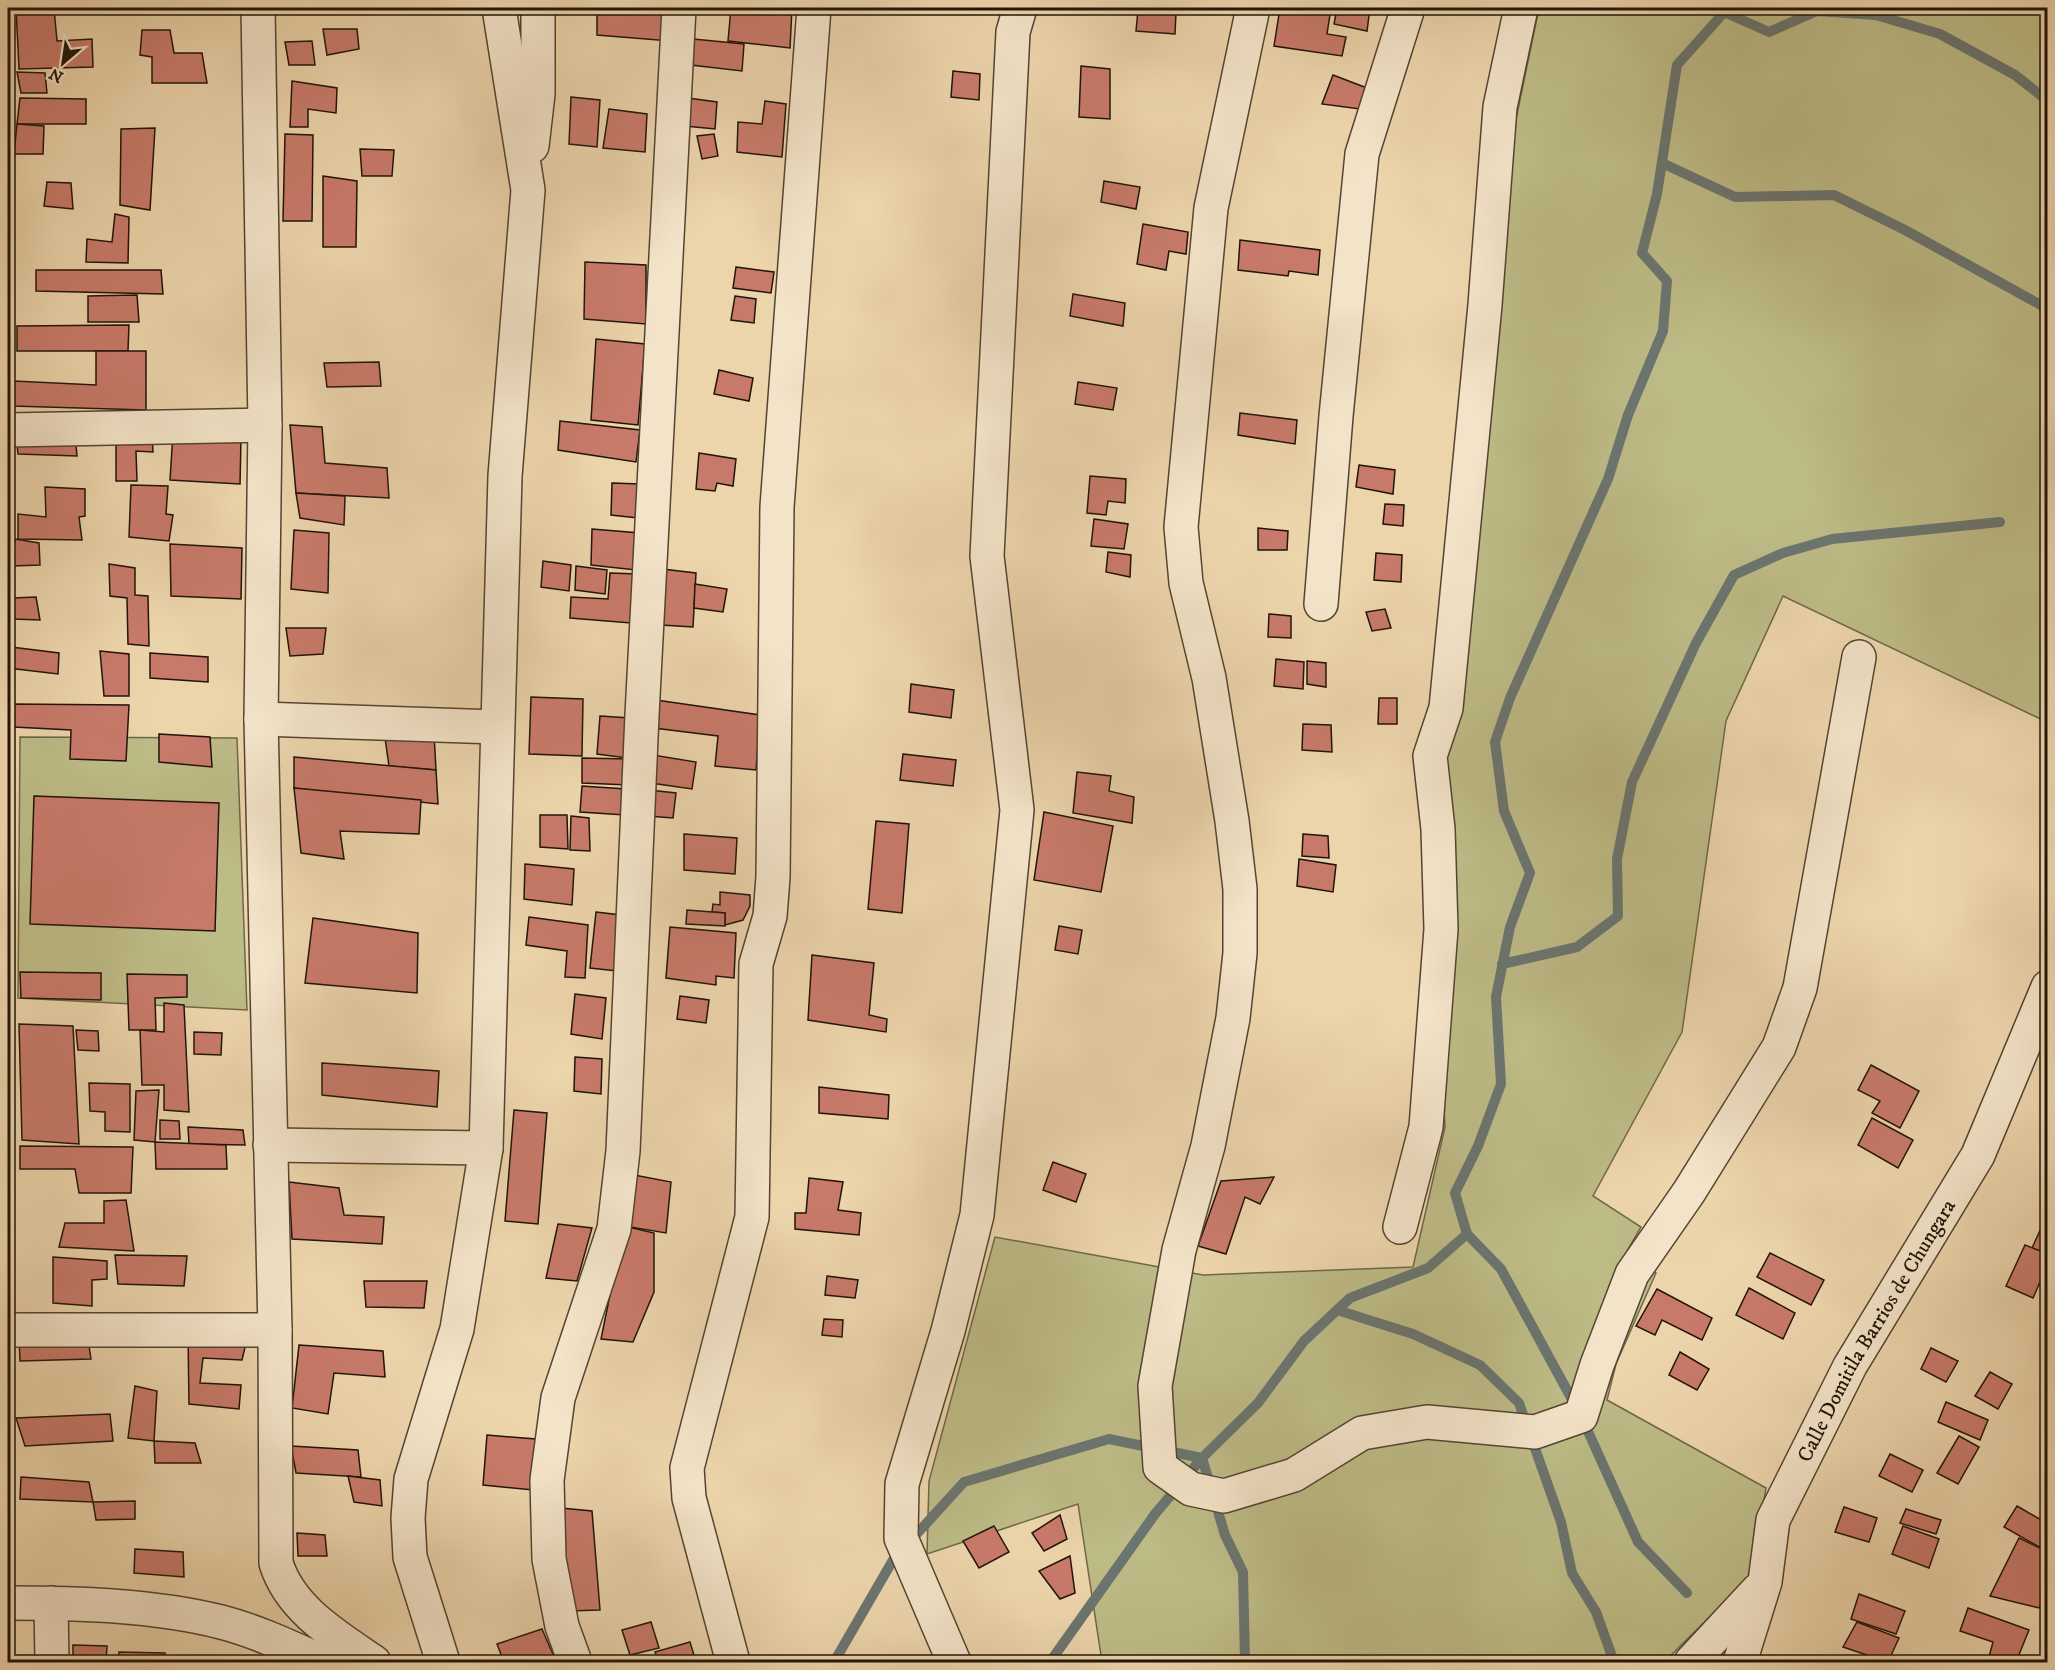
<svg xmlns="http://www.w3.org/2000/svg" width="2055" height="1670" font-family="'IM FELL DW Pica',serif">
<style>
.green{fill:#bdbb86;stroke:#6f6848;stroke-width:1.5}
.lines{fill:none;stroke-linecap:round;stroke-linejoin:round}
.stream{stroke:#6b7570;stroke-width:10}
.building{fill:#c87a6a;stroke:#211409;stroke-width:1.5}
.street-casing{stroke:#544432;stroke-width:36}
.street{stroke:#f3e3c8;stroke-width:33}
.labels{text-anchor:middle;stroke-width:6;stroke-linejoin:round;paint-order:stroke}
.street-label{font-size:21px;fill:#211409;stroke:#f3e3c8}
</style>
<rect width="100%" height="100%" fill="#ecd4ab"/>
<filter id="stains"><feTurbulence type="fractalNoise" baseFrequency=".00333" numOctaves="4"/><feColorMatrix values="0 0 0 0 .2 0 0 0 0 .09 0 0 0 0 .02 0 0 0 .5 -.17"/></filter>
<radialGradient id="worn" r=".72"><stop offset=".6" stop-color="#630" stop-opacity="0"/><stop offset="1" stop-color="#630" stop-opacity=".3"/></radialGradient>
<!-- green -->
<g class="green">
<polygon points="1539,8 2047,8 2047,722 1783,596 1726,721 1682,1032 1593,1196 1641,1227 1623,1258 1656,1273 1616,1364 1607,1400 1766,1488 1752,1575 1664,1662 1102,1662 1078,1504 927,1554 929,1481 995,1237 1203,1275 1413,1267 1445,1127 1438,993 1442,788 1508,158"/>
<polygon points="20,737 237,738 247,1010 18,998"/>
</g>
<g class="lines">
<!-- stream -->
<g class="stream">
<polyline points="1724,12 1769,32 1817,11 1876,15 1940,34 2015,75 2048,101"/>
<polyline points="1662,163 1735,197 1834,195 1905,230 2048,309"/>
<polyline points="1502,964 1577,947 1618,916 1617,859 1632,782 1696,643 1734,575 1783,553 1832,539 2000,522"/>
<polyline points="1337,1310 1413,1334 1480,1365 1519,1403 1561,1522 1572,1573 1596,1612 1614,1662"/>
<polyline points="1202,1458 1225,1535 1243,1572 1245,1662"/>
<polyline points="1687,1593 1638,1542 1581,1416 1501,1269 1467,1234 1455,1193 1478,1146 1501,1084 1496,997 1510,927 1530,873 1504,811 1495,742 1510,698 1608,479 1628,415 1663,331 1667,281 1642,253 1657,194 1677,65 1728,8"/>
<polyline points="834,1662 893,1560 964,1482 1109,1439 1202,1458 1258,1403 1304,1341 1350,1298 1428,1268 1467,1234"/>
<polyline points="1050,1662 1155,1514 1202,1458"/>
</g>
</g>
<!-- building -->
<g class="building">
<polygon points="16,8 54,8 57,41 92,39 93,67 19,69"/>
<polygon points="597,8 670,8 670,41 597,35"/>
<polygon points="691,8 731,8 730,14 691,12"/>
<polygon points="731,8 792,8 790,48 728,41"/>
<polygon points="1280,8 1331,8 1327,34 1346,37 1342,56 1274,46"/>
<polygon points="1337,8 1370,8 1367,31 1334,24"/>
<polygon points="1138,10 1176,12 1175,34 1136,31"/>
<polygon points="323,29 357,29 359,49 327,55"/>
<polygon points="142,30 170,30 174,53 202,53 207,83 152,83 152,57 140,55"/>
<polygon points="693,39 744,44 742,71 691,65"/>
<polygon points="312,41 315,65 289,65 285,42"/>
<polygon points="1081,66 1110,69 1110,119 1079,117"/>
<polygon points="953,71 980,74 979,100 951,97"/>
<polygon points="17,72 45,73 47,93 21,93"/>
<polygon points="1333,75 1367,88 1360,109 1322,104"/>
<polygon points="292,81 337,88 336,113 308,109 308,127 290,127"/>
<polygon points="571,97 600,100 597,147 569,144"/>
<polygon points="20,98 86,99 86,124 17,124"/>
<polygon points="688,98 717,102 715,129 685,126"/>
<polygon points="765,101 786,104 782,157 737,152 738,122 762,124"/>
<polygon points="609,109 647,114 645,152 603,148"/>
<polygon points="17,124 44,126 43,154 14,154"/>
<polygon points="155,128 150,210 120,205 121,129"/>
<polygon points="285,134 313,135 312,221 283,221"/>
<polygon points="714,134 718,156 702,159 697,136"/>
<polygon points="360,149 394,150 392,176 362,176"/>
<polygon points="323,176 357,181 356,247 323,247"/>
<polygon points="1104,181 1140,187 1136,209 1101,202"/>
<polygon points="47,182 71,183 73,209 44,206"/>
<polygon points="115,214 129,217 128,263 86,262 87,239 112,242"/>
<polygon points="1143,224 1188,232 1186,254 1169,251 1166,270 1137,264"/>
<polygon points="1240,240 1320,250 1318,275 1289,271 1288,276 1238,270"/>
<polygon points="585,262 646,265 646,324 584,319"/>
<polygon points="736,267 774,272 771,293 733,288"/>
<polygon points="36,270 161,270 163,294 36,291"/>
<polygon points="1073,294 1125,303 1123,326 1070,316"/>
<polygon points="137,295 139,322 88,322 88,296"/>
<polygon points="735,296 756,299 754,323 731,320"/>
<polygon points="129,325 128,351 17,351 17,326"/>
<polygon points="596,339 645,344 638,425 591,420"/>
<polygon points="96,351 146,351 146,410 12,406 14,381 96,385"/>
<polygon points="379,362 381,386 327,387 324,363"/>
<polygon points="719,370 753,378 749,401 714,394"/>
<polygon points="1078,382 1117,388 1113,410 1075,404"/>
<polygon points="1240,413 1297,420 1295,444 1238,435"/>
<polygon points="560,421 640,430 636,462 558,450"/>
<polygon points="290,425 322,427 325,463 387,468 389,498 296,493"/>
<polygon points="173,433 241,438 240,484 170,480"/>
<polygon points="75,435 77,456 18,454 16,436"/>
<polygon points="116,436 152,436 153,452 136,451 137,481 116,481"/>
<polygon points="699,453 736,459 733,486 717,483 715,491 696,489"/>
<polygon points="1359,465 1395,470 1393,494 1356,487"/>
<polygon points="1090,476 1126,479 1125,503 1108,501 1106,515 1087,513"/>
<polygon points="612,483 640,484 638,518 611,515"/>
<polygon points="131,485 168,486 166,514 173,515 169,541 129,537"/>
<polygon points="45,487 85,489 85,516 79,517 82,540 18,539 18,514 46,517"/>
<polygon points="296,493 345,496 344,525 300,518"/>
<polygon points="1385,504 1404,505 1403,526 1383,524"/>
<polygon points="1094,519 1128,524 1124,549 1091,546"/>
<polygon points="1258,528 1288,531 1287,550 1258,550"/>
<polygon points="592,529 640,533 636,570 591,565"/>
<polygon points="294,530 329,533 328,593 291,589"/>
<polygon points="15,539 39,543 40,565 12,566"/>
<polygon points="170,544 242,548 241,599 171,596"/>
<polygon points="1108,552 1131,555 1130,577 1106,572"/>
<polygon points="1376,553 1402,555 1401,582 1374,580"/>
<polygon points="543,561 571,565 569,591 541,587"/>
<polygon points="109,564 135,568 135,595 148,596 149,646 128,644 127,598 110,596"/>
<polygon points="576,566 607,570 605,594 575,590"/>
<polygon points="662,569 696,573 693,627 661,625"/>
<polygon points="610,573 638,574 631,623 570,618 571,597 608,599"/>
<polygon points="695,584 727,589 723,612 694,608"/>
<polygon points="36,597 40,620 13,619 13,598"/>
<polygon points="1385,609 1391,628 1372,631 1366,612"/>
<polygon points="1269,614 1291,616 1291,638 1268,637"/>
<polygon points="286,628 326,628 323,654 290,656"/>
<polygon points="11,647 59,653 58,674 8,668"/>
<polygon points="100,651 129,654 129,696 104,696"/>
<polygon points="150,653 208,657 208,682 150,678"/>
<polygon points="1276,659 1304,662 1303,689 1274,686"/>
<polygon points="1307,661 1326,663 1326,687 1307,684"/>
<polygon points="911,684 954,690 951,718 909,712"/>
<polygon points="531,697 583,699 582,756 529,754"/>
<polygon points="1379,698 1397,698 1397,724 1378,724"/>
<polygon points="656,700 760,715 756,770 715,766 718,736 654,728"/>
<polygon points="12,704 129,705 126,761 70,759 71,730 14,727"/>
<polygon points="600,716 630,718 627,758 597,754"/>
<polygon points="1303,724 1331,725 1332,752 1302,750"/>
<polygon points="384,731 434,734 436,770 389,766"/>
<polygon points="159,734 210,737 212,767 159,762"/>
<polygon points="903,754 956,760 953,786 900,780"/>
<polygon points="653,755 696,762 692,789 651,783"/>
<polygon points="294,757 436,770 438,804 294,788"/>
<polygon points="582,758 629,759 629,785 582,783"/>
<polygon points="1077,772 1111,776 1109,791 1134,797 1132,823 1073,813"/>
<polygon points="582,786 626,789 625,815 580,812"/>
<polygon points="294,788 421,800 419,834 340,831 344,859 301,853"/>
<polygon points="649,790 676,793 673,818 648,816"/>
<polygon points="34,796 219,803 215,931 30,924"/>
<polygon points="1044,812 1113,826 1101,892 1034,880"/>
<polygon points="540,815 567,815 568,849 540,847"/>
<polygon points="571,816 589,818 590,851 570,850"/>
<polygon points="876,821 909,824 902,913 868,909"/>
<polygon points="684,834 737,838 735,874 684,870"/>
<polygon points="1303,834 1328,836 1329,858 1302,856"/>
<polygon points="1299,859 1336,865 1333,892 1297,886"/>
<polygon points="525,864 574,869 572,905 524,899"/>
<polygon points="720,892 750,895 750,906 743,920 725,925 725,913 712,912 713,904 720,905"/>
<polygon points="687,910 725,913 725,926 686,924"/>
<polygon points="596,912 621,915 617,971 590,968"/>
<polygon points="529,917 588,925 585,978 565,977 567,951 526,945"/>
<polygon points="313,918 418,933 417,993 305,983"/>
<polygon points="1059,926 1082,930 1078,954 1055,950"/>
<polygon points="670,927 736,933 734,978 716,976 716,985 666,978"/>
<polygon points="812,955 874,963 869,1015 887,1019 886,1032 808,1020"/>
<polygon points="20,972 101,973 101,1000 21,998"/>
<polygon points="127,974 187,975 187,997 155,998 156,1030 129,1030"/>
<polygon points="575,994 606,998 602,1039 571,1034"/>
<polygon points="680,996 709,1000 706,1023 677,1019"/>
<polygon points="164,1003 184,1005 189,1112 164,1110 164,1085 142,1085 140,1030 164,1032"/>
<polygon points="19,1024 73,1026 79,1144 22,1140"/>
<polygon points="76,1030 98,1031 99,1051 78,1050"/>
<polygon points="194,1032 222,1033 221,1055 194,1054"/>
<polygon points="575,1057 602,1059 601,1094 574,1091"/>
<polygon points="322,1063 439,1071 437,1107 322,1095"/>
<polygon points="1871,1065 1919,1091 1900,1128 1872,1113 1880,1101 1858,1090"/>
<polygon points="89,1083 130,1084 130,1132 105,1131 105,1112 90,1111"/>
<polygon points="819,1087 889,1095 888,1119 819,1113"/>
<polygon points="159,1090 155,1142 134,1140 136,1091"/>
<polygon points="514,1110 547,1113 538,1224 505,1221"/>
<polygon points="1872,1118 1913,1140 1898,1168 1858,1145"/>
<polygon points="160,1120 179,1121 180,1139 160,1139"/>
<polygon points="188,1127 243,1130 245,1145 189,1144"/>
<polygon points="155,1142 226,1145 227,1169 156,1169"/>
<polygon points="20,1146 133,1147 131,1193 79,1193 75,1169 20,1169"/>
<polygon points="1053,1162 1086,1174 1076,1202 1043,1190"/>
<polygon points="629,1174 671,1182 666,1233 624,1226"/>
<polygon points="1274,1177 1260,1204 1245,1197 1226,1254 1198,1246 1221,1181"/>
<polygon points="809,1178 843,1182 838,1210 861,1213 859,1235 795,1229 795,1213 806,1213"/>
<polygon points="289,1182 339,1188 344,1215 384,1217 382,1244 292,1239"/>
<polygon points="126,1200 134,1251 59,1247 65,1223 104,1223 104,1201"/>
<polygon points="558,1224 592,1228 577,1281 546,1278"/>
<polygon points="2043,1224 2048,1226 2048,1254 2032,1248"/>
<polygon points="624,1226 654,1233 654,1292 633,1342 601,1339"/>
<polygon points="2025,1245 2048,1254 2048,1264 2033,1298 2006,1286"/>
<polygon points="1770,1253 1824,1280 1811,1305 1757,1277"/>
<polygon points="115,1255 187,1256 184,1286 118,1284"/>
<polygon points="53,1257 107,1261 107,1279 92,1280 92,1306 53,1303"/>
<polygon points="827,1276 858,1280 855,1298 825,1295"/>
<polygon points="364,1281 427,1281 424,1308 366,1307"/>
<polygon points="1749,1288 1795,1313 1783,1339 1736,1315"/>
<polygon points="1657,1289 1712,1318 1702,1340 1662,1320 1655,1335 1636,1326"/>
<polygon points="824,1319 843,1320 842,1337 822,1335"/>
<polygon points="87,1333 91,1359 20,1361 19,1337"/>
<polygon points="188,1335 247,1339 242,1360 203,1358 200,1383 241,1385 239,1409 189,1404"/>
<polygon points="299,1345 383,1351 385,1377 334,1373 328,1414 292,1408"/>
<polygon points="1931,1348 1958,1361 1946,1382 1921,1369"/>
<polygon points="1680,1352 1709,1369 1697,1390 1669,1375"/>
<polygon points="1990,1372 2012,1384 1998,1409 1975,1396"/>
<polygon points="135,1386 157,1391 154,1441 128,1438"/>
<polygon points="1946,1402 1988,1420 1980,1440 1938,1422"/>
<polygon points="110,1414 113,1441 25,1446 16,1418"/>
<polygon points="487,1435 536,1439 533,1490 483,1485"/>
<polygon points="1959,1436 1979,1447 1958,1484 1937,1473"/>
<polygon points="154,1441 195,1443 201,1463 155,1463"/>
<polygon points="291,1446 358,1450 361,1477 296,1473"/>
<polygon points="1890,1454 1923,1470 1912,1492 1879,1476"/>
<polygon points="348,1476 380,1480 382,1506 354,1502"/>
<polygon points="21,1477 89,1482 93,1502 20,1499"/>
<polygon points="135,1501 135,1519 96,1520 93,1502"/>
<polygon points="2017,1506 2048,1524 2048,1552 2004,1527"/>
<polygon points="1844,1507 1877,1518 1869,1542 1835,1532"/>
<polygon points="561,1508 592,1511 600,1610 567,1611"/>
<polygon points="1906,1509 1941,1520 1936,1534 1900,1523"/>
<polygon points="1060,1515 1067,1539 1044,1551 1032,1533"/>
<polygon points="994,1526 1009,1552 979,1568 963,1541"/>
<polygon points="1903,1526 1939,1539 1929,1568 1892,1554"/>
<polygon points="297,1533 325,1535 327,1556 298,1556"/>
<polygon points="2019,1538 2048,1552 2048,1591 2039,1608 1990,1596"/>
<polygon points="135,1549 183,1552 184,1577 134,1573"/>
<polygon points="1070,1556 1075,1593 1060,1599 1039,1571"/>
<polygon points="1859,1594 1905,1611 1896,1634 1851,1619"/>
<polygon points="1968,1608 2029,1630 2016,1662 2002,1662 1989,1657 1993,1642 1960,1631"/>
<polygon points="651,1622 659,1648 630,1655 622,1630"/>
<polygon points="1857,1622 1899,1638 1888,1662 1843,1647"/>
<polygon points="542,1629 555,1659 545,1662 504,1662 497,1644"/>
<polygon points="8,1630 11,1630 10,1662 8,1662"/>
<polygon points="690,1642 696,1662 659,1662 655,1652"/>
<polygon points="73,1645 107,1646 106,1662 73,1662"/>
<polygon points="119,1652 165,1653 164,1662 118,1662"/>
<polygon points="1786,1657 1805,1662 1784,1662"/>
</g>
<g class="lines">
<defs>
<g id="street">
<path d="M258 8 265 425 261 719 275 1330 276 1563C290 1609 336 1636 374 1662"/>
<polyline points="1253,8 1211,208 1181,527 1186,583 1209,678 1232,821 1240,889 1240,953 1233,1018 1208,1146 1179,1250 1155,1386 1160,1467 1191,1489 1224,1496 1294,1475 1362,1433 1427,1422 1535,1432 1581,1416 1597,1365 1632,1274 1689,1192 1779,1047 1800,988 1859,657"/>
<polyline points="532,146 538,94 538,8"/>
<polyline points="8,430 265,425"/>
<polyline points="1321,604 1336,416 1362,154 1408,8"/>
<polyline points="261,719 497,727"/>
<polyline points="270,1145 486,1148"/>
<polyline points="1400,1227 1426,1127 1441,929 1438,829 1430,756 1446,708 1485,305 1500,107 1521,8"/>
<polyline points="8,1330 275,1330"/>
<path d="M8 1603C78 1603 153 1605 221 1622 256 1631 290 1647 323 1662"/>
<polyline points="51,1603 52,1662"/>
<polyline points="443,1662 410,1557 408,1518 411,1479 457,1329 486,1148 505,476 528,190 499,8"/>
<polyline points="575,1662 562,1626 549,1559 547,1480 558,1398 614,1229 623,1151 642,715 679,8"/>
<polyline points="733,1662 689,1498 687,1468 752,1217 756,964 770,916 773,877 777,507 814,8"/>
<polyline points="954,1662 901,1538 902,1484 948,1331 977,1215 1017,810 987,556 1013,32 1020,8"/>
<polyline points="1691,1662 1758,1590"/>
<path id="s1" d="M1740 1662 1765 1582 1773 1520 1850 1366 1978 1155 2048 987"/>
</g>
</defs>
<!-- street casing -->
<use href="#street" class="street-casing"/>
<!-- street -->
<use href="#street" class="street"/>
</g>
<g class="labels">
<!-- street labels -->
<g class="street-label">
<text dy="7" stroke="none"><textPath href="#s1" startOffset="362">Calle Domitila Barrios de Chungara</textPath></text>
</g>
</g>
<!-- margin -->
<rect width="2055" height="1670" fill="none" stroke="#ecd4ab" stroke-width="30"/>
<rect x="9" y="9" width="2037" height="1652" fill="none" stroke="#211409" stroke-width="3"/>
<rect x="15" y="15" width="2025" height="1640" fill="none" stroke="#211409" stroke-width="1.5"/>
<!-- north arrow -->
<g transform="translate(63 63) rotate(209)" stroke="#f3e3c8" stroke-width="4.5" paint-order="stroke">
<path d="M0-4.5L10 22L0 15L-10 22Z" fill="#211409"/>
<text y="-9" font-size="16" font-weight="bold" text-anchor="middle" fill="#211409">N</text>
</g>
<rect width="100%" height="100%" filter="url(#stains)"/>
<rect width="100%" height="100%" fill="url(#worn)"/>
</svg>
